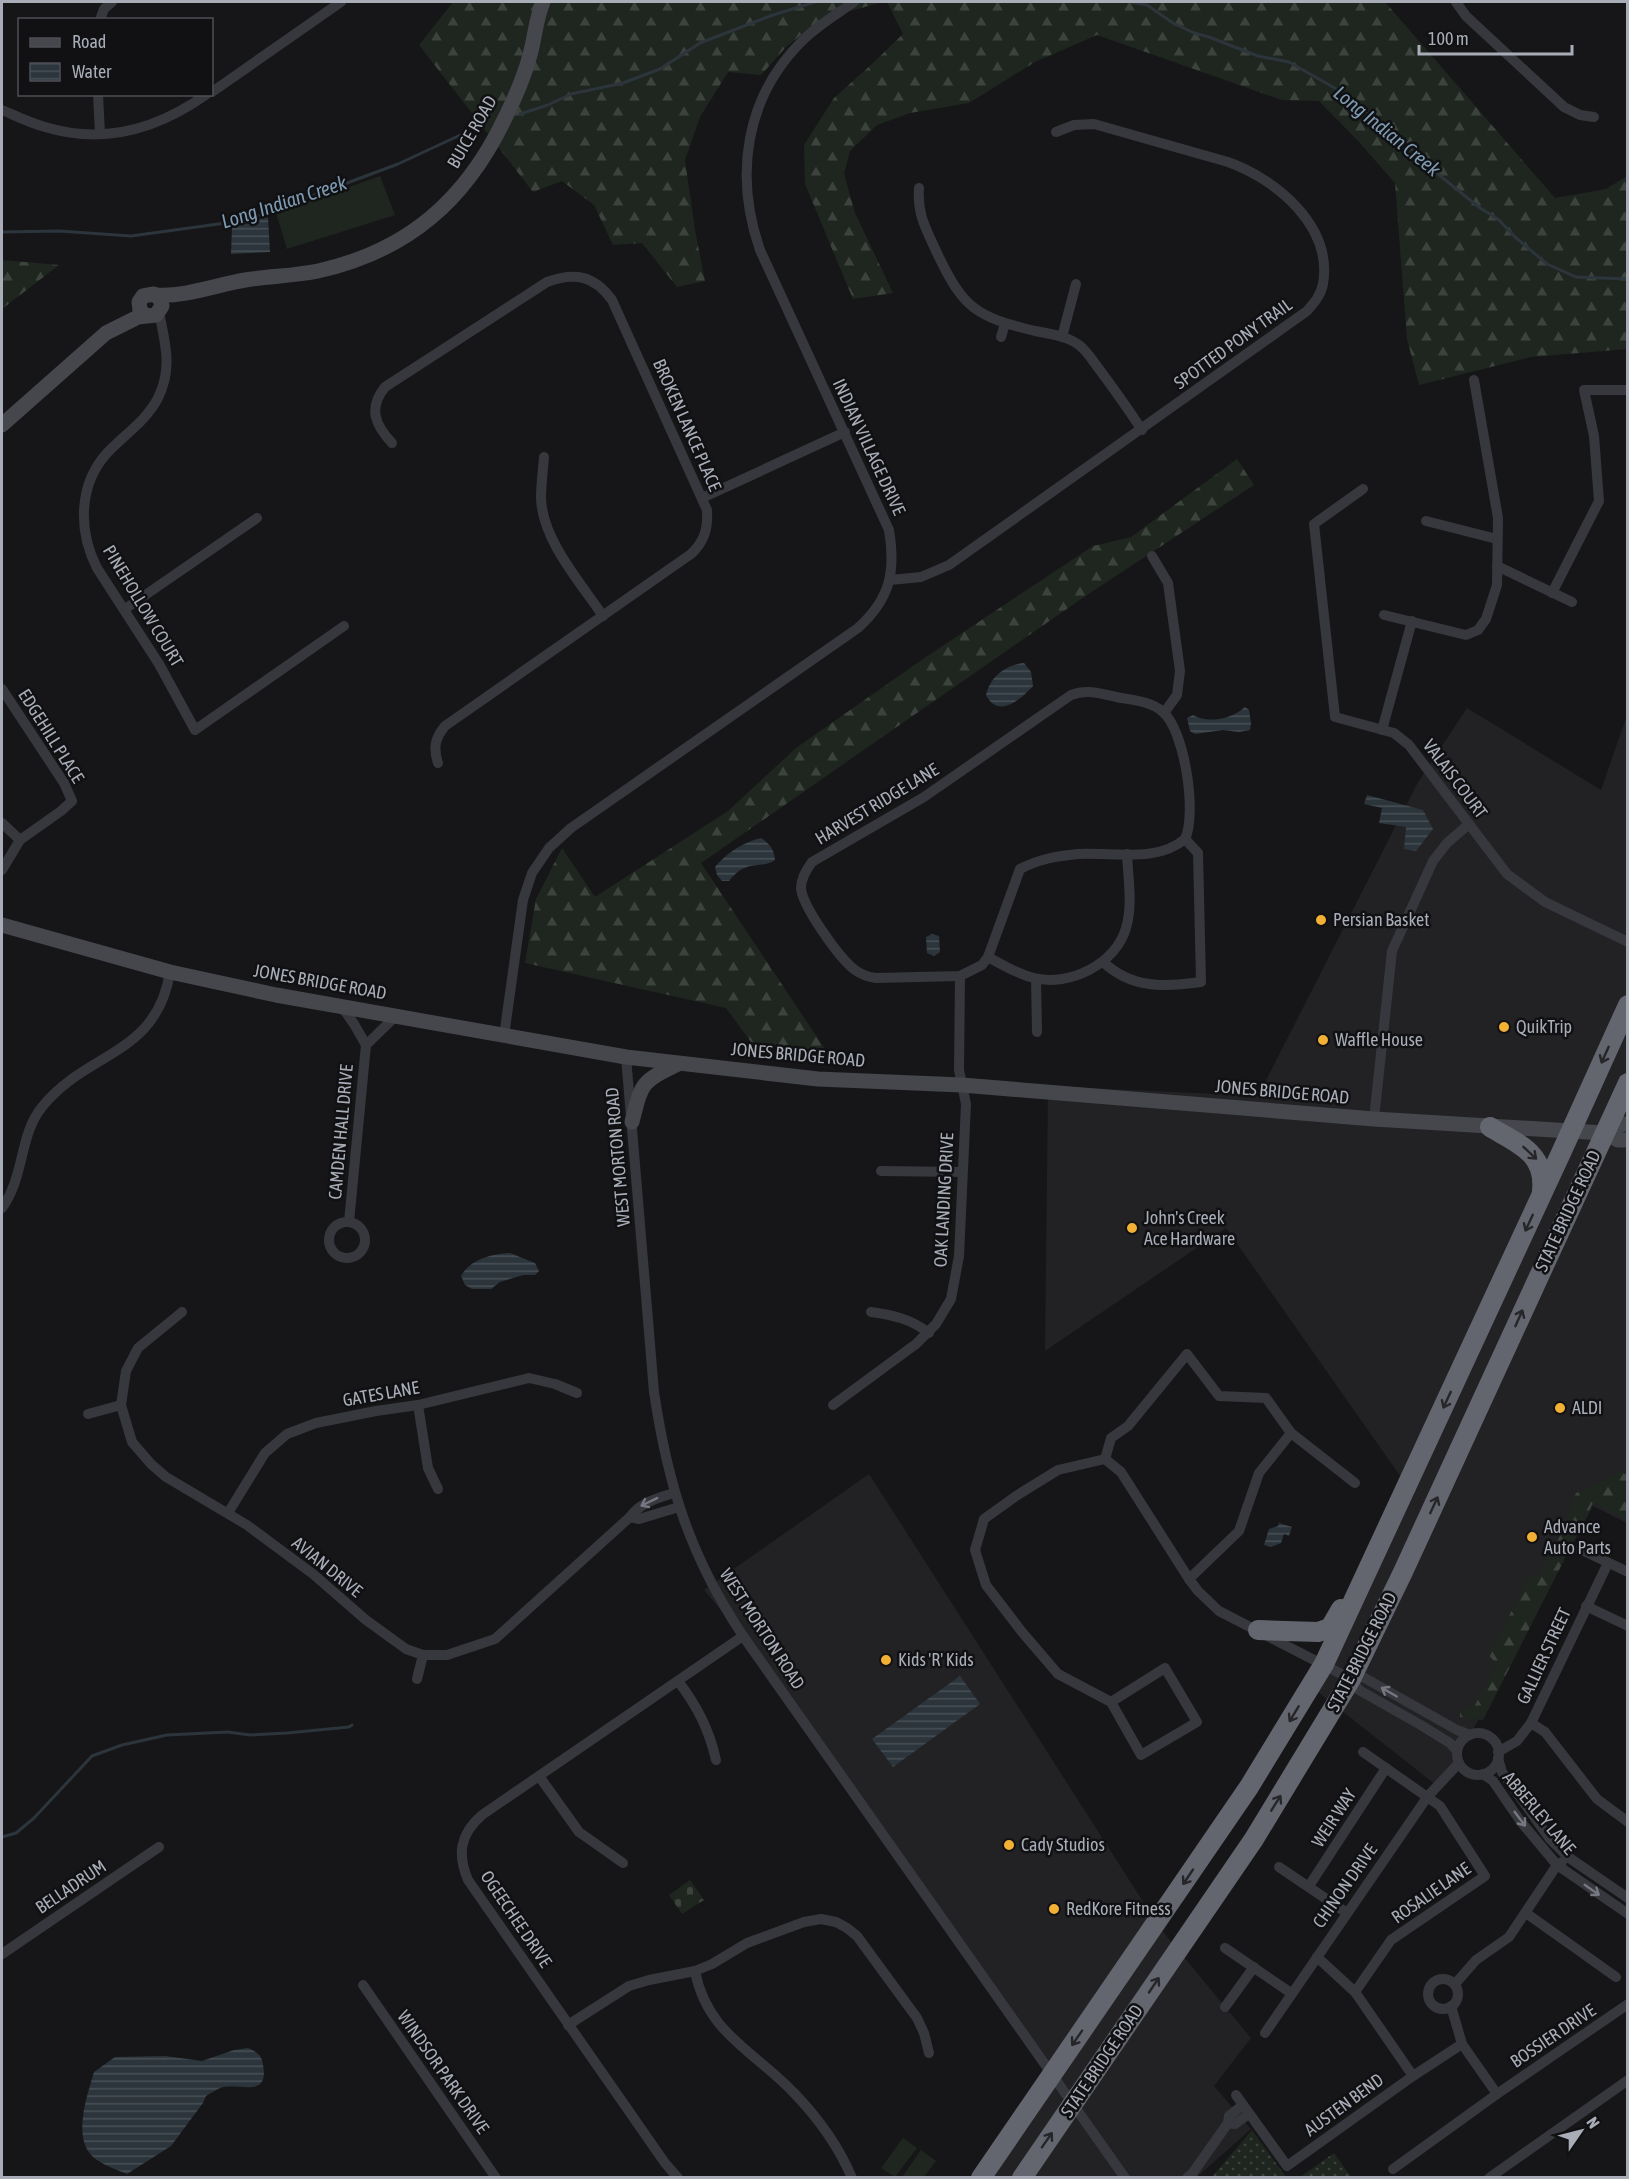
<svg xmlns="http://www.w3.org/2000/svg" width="1629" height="2179" font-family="'Asap Condensed',sans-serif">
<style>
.built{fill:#222225}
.grass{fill:url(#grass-dots)}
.forest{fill:url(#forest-firs)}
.cemetery{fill:url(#cemetery-stones)}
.garden{fill:#1e261f}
.water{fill:url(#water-rules)}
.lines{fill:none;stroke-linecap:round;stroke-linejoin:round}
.stream{stroke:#2c353c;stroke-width:3}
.street{stroke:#37383d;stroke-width:10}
.secondary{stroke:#45474d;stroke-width:15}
.highway{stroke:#63666e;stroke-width:20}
.oneway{stroke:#26262a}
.oneway2{stroke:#757881}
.poi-dot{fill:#f2b134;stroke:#111113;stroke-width:2}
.labels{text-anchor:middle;stroke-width:5;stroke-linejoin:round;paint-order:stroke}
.street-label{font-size:18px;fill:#a8adb8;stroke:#111113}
.poi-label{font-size:18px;fill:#a8adb8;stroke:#111113;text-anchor:start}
.water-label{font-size:20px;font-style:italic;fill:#7f9bb3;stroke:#111113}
</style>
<defs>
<pattern id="grass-dots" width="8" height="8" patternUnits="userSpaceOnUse" patternTransform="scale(1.5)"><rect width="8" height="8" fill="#1e261f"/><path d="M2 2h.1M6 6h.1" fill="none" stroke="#3c433d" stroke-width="1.8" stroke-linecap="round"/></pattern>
<pattern id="forest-firs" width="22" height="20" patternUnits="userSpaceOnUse" patternTransform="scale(1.5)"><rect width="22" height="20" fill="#1e261f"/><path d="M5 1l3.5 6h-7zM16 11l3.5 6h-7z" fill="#3c433d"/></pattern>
<pattern id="cemetery-stones" width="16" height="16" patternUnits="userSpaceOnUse" patternTransform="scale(1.5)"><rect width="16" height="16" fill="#1e261f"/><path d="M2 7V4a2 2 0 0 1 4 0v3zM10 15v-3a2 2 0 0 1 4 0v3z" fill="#3c433d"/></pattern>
<pattern id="water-rules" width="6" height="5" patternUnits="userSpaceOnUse" patternTransform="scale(1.5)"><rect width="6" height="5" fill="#2c353c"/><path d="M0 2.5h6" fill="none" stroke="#485056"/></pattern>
</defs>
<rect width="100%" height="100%" fill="#161618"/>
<!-- built -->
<g class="built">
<polygon points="1467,708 1601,790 1627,715 1627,1523 1593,1506 1441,1789 1309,1685 1410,1490 1226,1228 1045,1351 1048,1086 1258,1096 1417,784"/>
<polygon points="869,1474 1160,1928 1251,2038 1214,2086 1251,2129 1197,2177 985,2177 1053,2068 739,1632 704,1590"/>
</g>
<!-- grass -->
<g class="grass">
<polygon points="1252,2130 1286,2177 1211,2178"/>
<polygon points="1334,2153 1351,2177 1300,2177"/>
</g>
<!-- forest -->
<g class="forest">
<polygon points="453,2 883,2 821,19 786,47 761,75 728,72 700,117 685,160 695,230 705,281 677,287 642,243 613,245 594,205 562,181 533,192 419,45"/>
<polygon points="887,2 1385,2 1555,198 1606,189 1627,176 1627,349 1531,357 1419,385 1407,339 1395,183 1359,142 1319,101 1282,100 1097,35 1035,62 969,103 910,113 877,125 850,151 844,174 855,213 893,293 853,299 805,184 804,145 834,98 872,64 903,34"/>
<polygon points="2,260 59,265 2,309"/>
<polygon points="1237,459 1254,485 1084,597 701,863 829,1055 751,1042 726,1008 525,963 536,899 562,848 595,897 728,811 796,748 923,659 1093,546 1131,537"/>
<polygon points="1621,1472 1627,1475 1627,1520 1593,1503 1483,1720 1460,1717 1460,1710 1474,1707 1497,1665 1489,1655 1529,1577 1540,1575 1560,1536 1576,1493 1588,1489"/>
</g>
<!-- cemetery -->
<polygon class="cemetery" points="690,1880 704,1900 682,1914 669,1895"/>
<!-- garden -->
<g class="garden">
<polygon points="380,176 395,215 287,249 276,213"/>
<polygon points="903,2138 917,2148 895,2177 881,2168"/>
<polygon points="921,2150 936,2161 924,2177 902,2177"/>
</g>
<!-- water -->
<g class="water">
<polygon points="268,217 270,252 231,254 232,226"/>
<path d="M1024 663 1031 672 1033 686C1020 700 998 719 986 695 990 677 1005 665 1024 663Z"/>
<path d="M1245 707 1249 710 1251 723 1250 730 1239 732 1223 730 1195 734 1190 731 1187 718 1193 715C1208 724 1232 719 1245 707Z"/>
<polygon points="1367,795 1423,810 1433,829 1416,851 1404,849 1406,827 1379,823 1382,808 1364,804"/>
<path d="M761 838C770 844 774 849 775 860 760 870 747 858 729 881H722L717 875 715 867C726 853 744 842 761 838Z"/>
<polygon points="932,934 939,936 940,952 934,956 927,953 926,937"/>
<path d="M510 1253 535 1263 539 1271 535 1275H523L500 1282 491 1289H472L465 1285 461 1276C471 1259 491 1254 510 1253Z"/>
<polygon points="1279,1523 1292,1527 1289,1536 1284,1534 1281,1543 1271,1547 1264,1545 1269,1529 1278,1526"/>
<polygon points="960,1676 980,1704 893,1767 872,1739"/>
<path d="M248 2048C257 2052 262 2055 263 2065 269 2097 243 2084 223 2087 217 2089 211 2093 206 2096L203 2103 171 2146 127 2174C117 2170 106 2166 97 2160 70 2143 87 2096 94 2072L115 2057 165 2056 202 2061 234 2050Z"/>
</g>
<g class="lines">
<!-- stream -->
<g class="stream">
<polyline points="1131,2 1147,5 1173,23 1194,33 1209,37 1258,56 1289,62 1347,95 1360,109 1387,126 1439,175 1480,208 1498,219 1515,237 1547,264 1576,277 1628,279"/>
<polyline points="520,114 548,105 571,94 623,83 660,69 700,43 770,16 815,2"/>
<polyline points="2,232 59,231 131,236 233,222 264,214 398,164 484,124"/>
<polyline points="2,1837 16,1833 34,1818 92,1756 122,1745 167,1735 228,1732 250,1735 287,1733 349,1727 352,1725"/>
</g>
<!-- street -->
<g class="street">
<polyline points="1456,2 1466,16 1564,107 1580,115 1594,117"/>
<polyline points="100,20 104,9 112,2"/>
<polyline points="212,92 341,2"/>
<polyline points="98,94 100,134"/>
<path d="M2 110C16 116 30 123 45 127 104 145 158 129 207 94"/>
<path d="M919 188C917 214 926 229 937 253 963 308 976 317 1035 331 1050 334 1067 336 1079 345 1087 351 1093 361 1099 369 1114 389 1128 409 1142 430"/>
<path d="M159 312C165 343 173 368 158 398 146 421 125 434 108 452 78 484 78 531 97 568L159 664 195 730 344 626"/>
<polyline points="1001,337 1005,324"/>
<polyline points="1062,337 1076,284"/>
<path d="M392 443C375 425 368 408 385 387L547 282C574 272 594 275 612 300L707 510C708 528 705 541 691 554L445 726C435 738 433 748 438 763"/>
<path d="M544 457C543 470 541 485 541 498 542 540 581 583 603 616"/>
<polyline points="1363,489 1314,524 1335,717 1394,733 1409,745 1507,874 1545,902 1628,942"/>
<polyline points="702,498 845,432"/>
<polyline points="1426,521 1497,539"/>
<polyline points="1152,556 1168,583 1180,671 1177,695 1164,713"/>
<polyline points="1497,566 1572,602"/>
<path d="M890 580 921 577 949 565 1307 311C1314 303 1321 295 1323 284 1333 226 1276 179 1228 162L1094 124 1074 125 1056 132"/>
<polyline points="1552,593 1599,501 1594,436 1584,390 1628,390"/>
<polyline points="125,609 257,518"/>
<polyline points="1384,615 1466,635 1478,630 1486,619 1497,585 1498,518 1474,380"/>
<polyline points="2,689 64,783 72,801 61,811 20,840 2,870"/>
<polyline points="1382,730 1412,621"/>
<polyline points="2,823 20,840"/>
<path d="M988 957C1003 965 1017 974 1034 978 1069 987 1116 964 1126 928 1133 905 1128 878 1127 854"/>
<path d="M1103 962C1132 989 1164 987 1201 982L1198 853 1185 839C1197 814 1185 731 1163 712 1151 701 1131 700 1116 697 1100 693 1086 689 1071 695L924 797 812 862C806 870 801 878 801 888 802 906 840 959 855 970 862 975 868 977 876 978L960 976 982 965 988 957 1020 869C1039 859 1057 856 1078 854 1113 852 1157 863 1185 839"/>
<polyline points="1036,979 1037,1032"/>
<polyline points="342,1007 354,1024 366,1045 396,1016"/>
<path d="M504 1036 523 900 532 873 549 848 571 828 858 628C890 599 896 572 889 530L760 250C734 175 745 97 803 40 818 25 837 14 854 2"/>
<path d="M626 1057 654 1392C668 1486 690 1556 743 1636L1125 2178"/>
<polyline points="1374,1119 1392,951 1433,861 1447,843 1469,824"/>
<polyline points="881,1171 962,1172"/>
<path d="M2 1208C25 1176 19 1135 42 1107 85 1052 157 1056 170 972"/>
<circle cx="347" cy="1240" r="18"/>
<polyline points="349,1222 366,1045"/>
<path d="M182 1312 138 1348 126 1371 121 1405 132 1442 151 1464 166 1477 247 1525 313 1574 366 1620 406 1649 423 1655H447L495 1639 630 1517C640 1503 657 1498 674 1493"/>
<path d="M871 1312C893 1315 911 1319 929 1333"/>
<polyline points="418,1405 428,1468 438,1489"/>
<polyline points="833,1405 916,1344 936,1324 951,1299 959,1256 966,1104 959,1070 960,976"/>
<polyline points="88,1414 121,1405"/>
<polyline points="1105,1459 1111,1438 1128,1426 1187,1354 1219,1396 1266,1398 1291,1433 1355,1483"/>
<polyline points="228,1513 265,1453 287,1434 316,1423 376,1411 418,1405 529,1378 555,1384 577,1393"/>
<polyline points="630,1517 639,1519 679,1507"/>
<polyline points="1580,1549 1628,1572"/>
<polyline points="1189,1579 1239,1531 1259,1473 1291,1433"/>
<polyline points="1586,1606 1628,1626"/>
<polyline points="417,1679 423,1655"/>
<polyline points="1351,1679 1363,1677 1457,1730 1470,1735"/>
<path d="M678 1681C697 1706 709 1729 716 1760"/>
<polyline points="1111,1702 1165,1668 1197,1722 1141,1755 1111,1702 1058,1674 1022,1632 986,1585 975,1550 984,1519 1016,1496 1058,1470 1105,1459 1121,1472 1189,1579 1198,1591 1219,1611 1351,1679 1359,1690 1419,1724 1450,1743 1457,1751"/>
<polyline points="1531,1723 1545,1732 1597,1799 1628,1822"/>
<circle cx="1478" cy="1754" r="21"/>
<polyline points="1498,1752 1517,1741 1531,1723 1608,1563"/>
<polyline points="1498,1758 1502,1772 1550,1839 1568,1857 1628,1898"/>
<polyline points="1483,1774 1493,1781 1521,1822 1557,1865 1628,1914"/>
<polyline points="539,1776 579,1832 623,1863"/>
<polyline points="1279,1867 1347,1913"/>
<polyline points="1309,1886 1386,1768"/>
<polyline points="1526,1913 1616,1977"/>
<polyline points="1225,1948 1291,1993"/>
<polyline points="2,1954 159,1847"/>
<polyline points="1317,1957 1355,1992 1413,2076"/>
<path d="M695 1971C707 2034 755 2051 795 2094 819 2119 838 2145 852 2178"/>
<circle cx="1443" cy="1994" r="15"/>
<polyline points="1455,1984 1476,1960 1509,1937 1557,1865 1562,1862"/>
<polyline points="363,1985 496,2178"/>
<polyline points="1355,1992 1391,1940 1485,1876 1440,1806 1363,1752"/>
<polyline points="1225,2007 1254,1967"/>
<polyline points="568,2025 629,1986 649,1980 695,1971 712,1964 747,1943 804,1922 821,1919 836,1922 847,1928 857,1936 917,2018 924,2033 929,2053"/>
<polyline points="1265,2033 1428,1796 1459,1763"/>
<polyline points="1462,2044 1497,2094 1628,2004"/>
<polyline points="1236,2095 1287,2166 1413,2076 1462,2044 1451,2006"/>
<polyline points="1228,2123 1235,2124 1249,2114"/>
<polyline points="1393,2169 1497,2094"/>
<path d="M678 2178 665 2163 468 1880C457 1854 460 1834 482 1815L743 1636"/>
<polyline points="1187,2178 1192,2174 1228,2123 1229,2116 1243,2105"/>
<polyline points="1489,2178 1628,2080"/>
</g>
<!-- secondary -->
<g class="secondary">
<path d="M156 295C185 297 216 285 245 280 269 276 294 276 318 271 408 251 466 200 505 118 515 98 524 77 530 55 535 37 536 18 543 2"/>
<polyline points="2,425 106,333 138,317 156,315 162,306 160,299 154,294 143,296 139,302 140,310 145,315"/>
<polyline points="2,925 170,972 276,995 626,1057 818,1079 962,1085 1374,1119 1604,1133 1618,1140 1628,1140"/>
<path d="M632 1122C642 1082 641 1082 678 1064"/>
<polyline points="1604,1133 1623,1124 1628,1124"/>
</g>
<!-- highway -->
<g class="highway">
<path d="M1490 1127C1518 1144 1546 1153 1542 1191"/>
<polyline points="1258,1630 1318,1632 1330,1628 1341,1609"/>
<polyline points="981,2178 1249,1787 1324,1664 1561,1153 1628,1005"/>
<polyline points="1022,2178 1254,1839 1351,1679 1403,1572 1628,1083"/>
</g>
</g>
<!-- one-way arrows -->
<defs><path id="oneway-shaft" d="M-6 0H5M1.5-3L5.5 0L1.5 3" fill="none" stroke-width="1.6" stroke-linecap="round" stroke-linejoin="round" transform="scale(1.5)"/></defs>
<g class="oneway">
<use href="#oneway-shaft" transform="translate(1605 1055) rotate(114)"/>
<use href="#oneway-shaft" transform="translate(1530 1153) rotate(43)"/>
<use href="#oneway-shaft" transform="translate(1529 1223) rotate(115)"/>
<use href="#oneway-shaft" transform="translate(1519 1318) rotate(-66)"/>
<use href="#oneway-shaft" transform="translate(1447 1400) rotate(115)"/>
<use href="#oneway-shaft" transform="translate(1434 1505) rotate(-65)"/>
<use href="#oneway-shaft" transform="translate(1294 1714) rotate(121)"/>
<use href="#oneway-shaft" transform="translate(1276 1803) rotate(-58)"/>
<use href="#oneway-shaft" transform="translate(1188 1877) rotate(124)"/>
<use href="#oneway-shaft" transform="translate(1154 1985) rotate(-56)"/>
<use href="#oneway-shaft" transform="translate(1077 2038) rotate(125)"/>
<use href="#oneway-shaft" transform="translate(1047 2140) rotate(-55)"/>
</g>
<g class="oneway2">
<use href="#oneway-shaft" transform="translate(649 1502) rotate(154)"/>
<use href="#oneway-shaft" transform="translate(1389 1692) rotate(-150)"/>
<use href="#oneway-shaft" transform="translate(1520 1819) rotate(53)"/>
<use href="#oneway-shaft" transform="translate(1592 1890) rotate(35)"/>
</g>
<!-- markers -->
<g class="poi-dot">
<circle cx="1321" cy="920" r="6"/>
<circle cx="1504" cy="1027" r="6"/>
<circle cx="1323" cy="1040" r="6"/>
<circle cx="1132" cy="1228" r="6"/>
<circle cx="1560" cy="1408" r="6"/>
<circle cx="1532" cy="1537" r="6"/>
<circle cx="886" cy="1660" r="6"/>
<circle cx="1009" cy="1845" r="6"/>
<circle cx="1054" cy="1909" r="6"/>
</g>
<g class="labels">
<!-- street labels -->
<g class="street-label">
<text transform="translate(472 132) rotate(-60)" y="6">BUICE ROAD</text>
<text transform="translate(1233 344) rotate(-36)" y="6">SPOTTED PONY TRAIL</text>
<text transform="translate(687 425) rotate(66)" y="6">BROKEN LANCE PLACE</text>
<text transform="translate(869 447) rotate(65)" y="6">INDIAN VILLAGE DRIVE</text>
<text transform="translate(143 606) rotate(59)" y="6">PINEHOLLOW COURT</text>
<text transform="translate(51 736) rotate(58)" y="6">EDGEHILL PLACE</text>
<text transform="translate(1455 779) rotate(53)" y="6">VALAIS COURT</text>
<text transform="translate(877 804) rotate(-31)" y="6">HARVEST RIDGE LANE</text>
<text transform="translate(320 982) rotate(10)" y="6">JONES BRIDGE ROAD</text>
<text transform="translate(798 1055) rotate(5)" y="6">JONES BRIDGE ROAD</text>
<text transform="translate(1282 1092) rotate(5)" y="6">JONES BRIDGE ROAD</text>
<text transform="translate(341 1132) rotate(-85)" y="6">CAMDEN HALL DRIVE</text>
<text transform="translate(618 1157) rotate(-95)" y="6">WEST MORTON ROAD</text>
<text transform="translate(944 1200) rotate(-87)" y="6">OAK LANDING DRIVE</text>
<text transform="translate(1568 1211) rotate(-65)" y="6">STATE BRIDGE ROAD</text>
<text transform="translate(381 1394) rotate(-10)" y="6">GATES LANE</text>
<text transform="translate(327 1567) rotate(39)" y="6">AVIAN DRIVE</text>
<text transform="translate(762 1629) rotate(57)" y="6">WEST MORTON ROAD</text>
<text transform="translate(1362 1652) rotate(-63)" y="6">STATE BRIDGE ROAD</text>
<text transform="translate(1544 1656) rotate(-65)" y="6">GALLIER STREET</text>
<text transform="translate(1539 1813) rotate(50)" y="6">ABBERLEY LANE</text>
<text transform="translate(1334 1818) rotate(-57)" y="6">WEIR WAY</text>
<text transform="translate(1345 1886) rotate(-55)" y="6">CHINON DRIVE</text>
<text transform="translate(71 1887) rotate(-34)" y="6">BELLADRUM</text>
<text transform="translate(1431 1893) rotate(-35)" y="6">ROSALIE LANE</text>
<text transform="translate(516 1919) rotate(56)" y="6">OGEECHEE DRIVE</text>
<text transform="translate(1553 2036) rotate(-34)" y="6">BOSSIER DRIVE</text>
<text transform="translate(1102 2061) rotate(-56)" y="6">STATE BRIDGE ROAD</text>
<text transform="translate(443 2072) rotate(55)" y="6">WINDSOR PARK DRIVE</text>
<text transform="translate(1344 2105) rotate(-36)" y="6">AUSTEN BEND</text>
</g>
<!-- poi labels -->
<g class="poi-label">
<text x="1333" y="926">Persian Basket</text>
<text x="1516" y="1033">QuikTrip</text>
<text x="1335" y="1046">Waffle House</text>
<text x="1144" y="1224">John's Creek<tspan x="1144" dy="21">Ace Hardware</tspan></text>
<text x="1572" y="1414">ALDI</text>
<text x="1544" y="1533">Advance<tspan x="1544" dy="21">Auto Parts</tspan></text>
<text x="898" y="1666">Kids 'R' Kids</text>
<text x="1021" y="1851">Cady Studios</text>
<text x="1066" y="1915">RedKore Fitness</text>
</g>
<!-- water labels -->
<g class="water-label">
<text transform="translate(1387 131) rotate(39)" y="7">Long Indian Creek</text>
<text transform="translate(284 202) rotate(-18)" y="7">Long Indian Creek</text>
</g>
</g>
<!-- border -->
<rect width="1629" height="2179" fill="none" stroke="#a8adb8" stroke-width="6"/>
<!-- legend -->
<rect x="18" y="18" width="195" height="78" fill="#111113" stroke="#4d4f55" stroke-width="1.5"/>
<rect x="30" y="38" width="30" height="9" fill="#45474d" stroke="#4d4f55" stroke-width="1.5"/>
<text x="72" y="48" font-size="18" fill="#a8adb8">Road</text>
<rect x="30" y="63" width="30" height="18" fill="url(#water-rules)" stroke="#4d4f55" stroke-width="1.5"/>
<text x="72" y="78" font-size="18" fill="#a8adb8">Water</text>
<!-- north arrow -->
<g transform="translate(1581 2131) rotate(55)" stroke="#111113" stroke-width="4.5" paint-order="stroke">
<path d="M0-4.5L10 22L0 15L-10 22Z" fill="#a8adb8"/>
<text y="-9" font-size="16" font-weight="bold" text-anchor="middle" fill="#a8adb8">N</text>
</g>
<!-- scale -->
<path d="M1419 45v9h153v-9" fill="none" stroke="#a8adb8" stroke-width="3"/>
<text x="1428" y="45" font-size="18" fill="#a8adb8" stroke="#111113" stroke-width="4.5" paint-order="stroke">100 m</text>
</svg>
